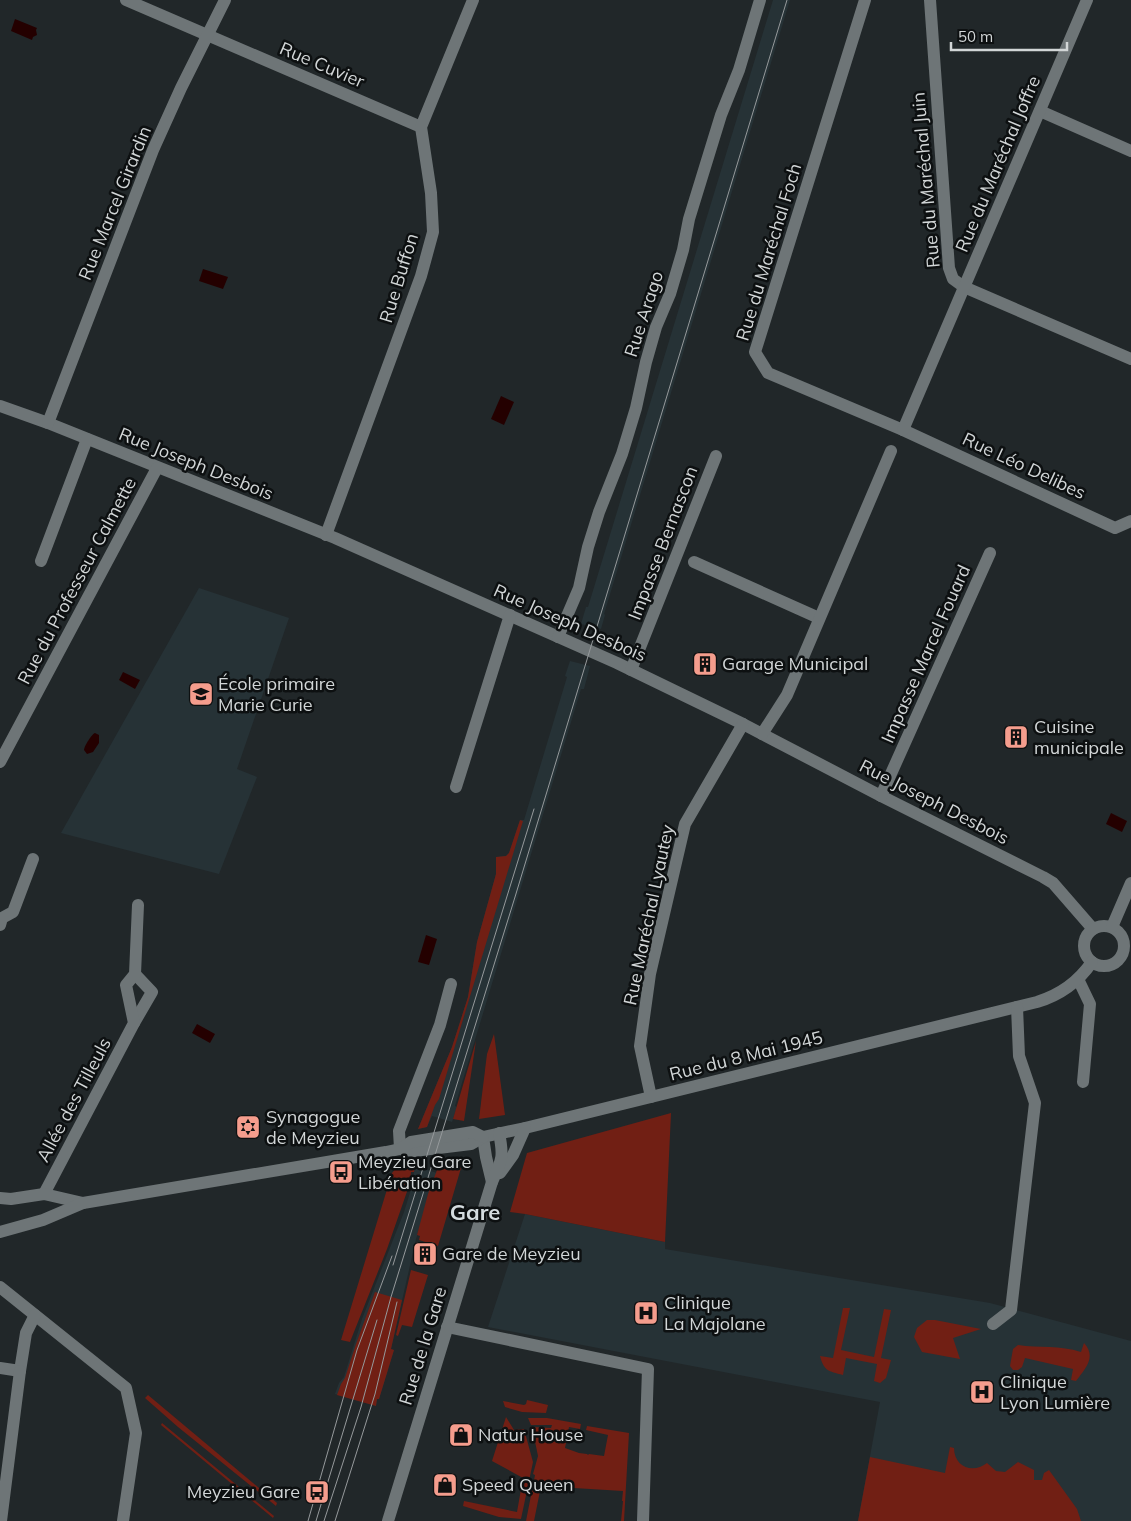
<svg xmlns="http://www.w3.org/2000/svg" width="1131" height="1521" font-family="Mulish,sans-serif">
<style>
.built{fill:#263236}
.green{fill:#711f14}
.water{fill:#240000}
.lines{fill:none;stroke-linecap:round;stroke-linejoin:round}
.minor{stroke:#6e7577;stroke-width:12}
.tram{stroke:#969a9c;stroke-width:1}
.labels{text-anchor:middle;stroke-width:5;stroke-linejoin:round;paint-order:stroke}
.street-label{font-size:18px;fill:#d2d6d7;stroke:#0d1011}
.poi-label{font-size:18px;fill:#d2d6d7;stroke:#0d1011;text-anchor:start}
.district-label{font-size:22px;font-weight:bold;fill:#d4dcdf;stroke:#0d1011}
</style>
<rect width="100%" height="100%" fill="#212729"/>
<!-- built -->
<g class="built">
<polygon points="773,0 790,0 604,614 605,615 601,629 581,624 586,607 588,607"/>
<polygon points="199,588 289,618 237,769 257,777 219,874 61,833"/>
<polygon points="570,661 590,666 584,689 581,689 455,1106 457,1107 452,1122 432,1116 427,1127 418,1129 452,1047 468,997 477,942 496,874 496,857 506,856 509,853 520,820 524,820 567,677 565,676"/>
<polygon points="415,1166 437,1173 416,1239 391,1349 394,1350 379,1399 377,1399 376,1406 335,1394 339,1383 344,1377 362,1319 404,1212 413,1183 413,1177"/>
<polygon points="525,1214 665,1242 665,1249 990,1303 1131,1341 1131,1521 858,1521 880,1402 488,1327"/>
</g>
<!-- green -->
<g class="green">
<polygon points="520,820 523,821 439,1099 435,1105 427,1127 418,1129 452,1047 468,997 477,942 496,874 496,857 506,856 509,853"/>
<polygon points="494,1034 505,1115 479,1119 487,1054"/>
<polygon points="476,1041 464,1121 453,1119"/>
<polygon points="671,1113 665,1242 525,1214 510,1212 527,1153"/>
<polygon points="440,1162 461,1168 438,1246 419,1240 420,1236 417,1235 428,1194"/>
<polygon points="410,1165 415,1166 414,1172 411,1172 410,1183 387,1249 350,1342 341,1340 392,1173 397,1167"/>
<polygon points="411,1270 428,1275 412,1327 402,1325 398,1336 396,1335"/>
<polygon points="375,1292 402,1300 391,1349 394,1350 379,1399 377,1399 376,1406 337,1395 341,1384 345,1378 356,1344"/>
<path d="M843 1308H850L841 1350 874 1357 884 1309 891 1310 881 1358 891 1360 886 1378 880 1383 874 1381 877 1364 846 1358 843 1375C828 1371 824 1371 820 1356L833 1358Z"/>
<polygon points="927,1320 935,1320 981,1329 953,1338 960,1359 922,1352 914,1337 917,1328"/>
<path d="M1084 1343C1097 1357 1085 1369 1076 1381L1071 1380 1073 1369 1025 1358 1022 1367 1018 1370H1013L1010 1366 1013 1349 1018 1345C1039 1348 1060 1345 1081 1352Z"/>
<polygon points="148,1395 277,1503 276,1506 178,1427 145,1398"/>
<polygon points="527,1400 548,1405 546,1413 522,1412 505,1407 503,1401 524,1405 526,1404"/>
<polygon points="506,1417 514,1430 524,1429 533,1462 521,1519 499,1517 463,1506 464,1501 517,1512 523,1478 492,1461"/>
<polygon points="528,1418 547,1418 581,1424 580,1429 569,1427 565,1448 579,1453 587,1454 588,1455 589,1454 604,1456 608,1435 586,1430 587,1426 629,1433 624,1521 621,1521 623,1501 622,1501 623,1491 541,1486 534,1521 526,1521 535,1475 533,1474 538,1456 532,1427 551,1428 552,1425 531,1425"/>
<polygon points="162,1423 274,1516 273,1518 161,1425"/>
<path d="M950 1447 954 1448C954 1467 973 1474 987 1463L996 1471 1005 1472 1018 1462 1034 1470V1480H1042L1044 1473 1049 1470 1077 1509 1081 1521H858L870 1457 945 1473Z"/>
</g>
<!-- water -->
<g class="water">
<polygon points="15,19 37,28 36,30 37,35 33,37 32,40 11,31"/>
<polygon points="203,269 228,277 223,289 199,281"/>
<polygon points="501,396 514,402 504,425 491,419"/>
<polygon points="123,672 140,680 135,689 119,680"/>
<path d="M95 733 99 735V743L93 752 87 754 84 750C84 746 92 734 95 733Z"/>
<polygon points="1111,813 1127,821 1122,832 1106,824"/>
<polygon points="426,935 437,939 429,965 418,962"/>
<polygon points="197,1024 215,1034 210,1043 192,1033"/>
</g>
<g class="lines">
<!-- minor -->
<g class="minor">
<polyline points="126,0 421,127"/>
<polyline points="865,0 755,352 768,373 903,430 1115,528 1131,521"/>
<polyline points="930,0 949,268 953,279 964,287 1131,359"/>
<polyline points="1040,111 1131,151"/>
<polyline points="0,406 48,423 335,538 617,663 743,724 881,796 1043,877 1053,883 1093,929"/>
<polyline points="48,423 153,150 181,88 225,0"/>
<polyline points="903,430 1087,0"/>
<polyline points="326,535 421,276 433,232 431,193 421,127 473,0"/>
<polyline points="41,561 87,439"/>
<polyline points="694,562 819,618"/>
<polyline points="558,637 579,588 588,547 599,512 622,454 636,408 646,362 656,327 670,294 683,250 689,219 721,115 739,70 760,0"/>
<polyline points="631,670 716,456"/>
<polyline points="762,734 787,695 891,451"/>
<polyline points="0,762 157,468"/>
<polyline points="456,787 510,615"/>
<polyline points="881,796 990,553"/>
<polyline points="0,925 2,918 13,912 33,859"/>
<circle cx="1104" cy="946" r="20"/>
<polyline points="1112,927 1131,883"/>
<polyline points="1078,979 1090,1004 1083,1082"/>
<polyline points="134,1023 152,992 135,974"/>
<polyline points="651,1097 640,1046 650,974 685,824 743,724"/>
<polyline points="483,1137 486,1157 492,1182"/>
<path d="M400 1149 414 1151 471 1144 483 1137 525 1128 1037 1002C1060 995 1079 981 1092 962"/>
<polyline points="400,1149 399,1131 440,1025 451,984"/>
<polyline points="500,1173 513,1155 525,1128"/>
<polyline points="44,1194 134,1023 126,985 135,974 138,905"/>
<polyline points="0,1198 11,1199 44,1194 83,1203"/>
<polyline points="0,1232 43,1220 83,1203 386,1152 400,1149 411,1142 473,1132 483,1137"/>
<polyline points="0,1287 126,1388 136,1433 123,1521"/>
<polyline points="993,1324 1011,1310 1035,1103 1019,1056 1017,1007"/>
<polyline points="447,1327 648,1369 643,1521"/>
<polyline points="0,1368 20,1371 26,1333 35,1315"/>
<polyline points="1,1521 20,1371"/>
<path d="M388 1521 492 1182C502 1160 504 1157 499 1133"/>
</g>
<!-- tram -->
<g class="tram">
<polyline points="393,1265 534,809"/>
<polyline points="308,1521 357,1350 392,1256"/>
<polyline points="316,1521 377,1320"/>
<polyline points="324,1521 361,1407 391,1297 515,897 787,0"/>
<polyline points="335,1521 375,1394 397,1302"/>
</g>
</g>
<!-- icons -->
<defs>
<symbol id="building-square" viewBox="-11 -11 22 22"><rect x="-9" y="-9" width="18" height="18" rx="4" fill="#f59d8d" stroke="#0d1011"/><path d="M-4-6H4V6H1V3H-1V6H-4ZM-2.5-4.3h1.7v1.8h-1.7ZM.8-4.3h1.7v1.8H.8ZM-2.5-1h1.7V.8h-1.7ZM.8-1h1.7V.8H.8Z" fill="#111"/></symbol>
<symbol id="school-square" viewBox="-11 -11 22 22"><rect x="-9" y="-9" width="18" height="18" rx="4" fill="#f59d8d" stroke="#0d1011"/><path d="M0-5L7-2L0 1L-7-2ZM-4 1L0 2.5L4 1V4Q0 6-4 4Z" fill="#111"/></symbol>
<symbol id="synagogue-square" viewBox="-11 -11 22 22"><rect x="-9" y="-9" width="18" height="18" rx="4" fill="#f59d8d" stroke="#0d1011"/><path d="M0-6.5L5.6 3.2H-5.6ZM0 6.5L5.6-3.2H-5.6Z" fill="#111"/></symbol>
<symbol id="bus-square" viewBox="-11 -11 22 22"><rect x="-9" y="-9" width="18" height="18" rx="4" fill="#f59d8d" stroke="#0d1011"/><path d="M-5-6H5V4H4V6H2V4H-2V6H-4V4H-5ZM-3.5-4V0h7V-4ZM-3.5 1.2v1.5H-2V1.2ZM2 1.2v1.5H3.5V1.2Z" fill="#111"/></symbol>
<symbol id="hospital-square" viewBox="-11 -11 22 22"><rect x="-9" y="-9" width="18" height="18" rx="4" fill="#f59d8d" stroke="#0d1011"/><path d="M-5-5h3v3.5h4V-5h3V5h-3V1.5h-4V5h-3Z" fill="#111"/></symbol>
<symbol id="shop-square" viewBox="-11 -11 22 22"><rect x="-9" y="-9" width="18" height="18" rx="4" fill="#f59d8d" stroke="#0d1011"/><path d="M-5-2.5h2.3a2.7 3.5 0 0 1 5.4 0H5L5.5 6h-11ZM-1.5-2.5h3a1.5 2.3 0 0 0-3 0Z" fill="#111"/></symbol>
</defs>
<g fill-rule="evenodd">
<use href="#building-square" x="691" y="650" width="28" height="28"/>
<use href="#school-square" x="187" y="680" width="28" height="28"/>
<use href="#building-square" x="1002" y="723" width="28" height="28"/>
<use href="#synagogue-square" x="234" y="1113" width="28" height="28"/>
<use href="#bus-square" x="327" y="1158" width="28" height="28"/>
<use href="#building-square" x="411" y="1240" width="28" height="28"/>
<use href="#hospital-square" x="632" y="1299" width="28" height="28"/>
<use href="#hospital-square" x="968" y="1378" width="28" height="28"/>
<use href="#shop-square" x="447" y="1421" width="28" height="28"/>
<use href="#shop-square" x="431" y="1471" width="28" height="28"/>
<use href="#bus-square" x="303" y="1478" width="28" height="28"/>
</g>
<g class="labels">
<!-- street labels -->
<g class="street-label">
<text transform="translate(322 65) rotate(23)" y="6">Rue Cuvier</text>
<text transform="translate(998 164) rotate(-67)" y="6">Rue du Maréchal Joffre</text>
<text transform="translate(926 180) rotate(-95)" y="6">Rue du Maréchal Juin</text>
<text transform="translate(115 203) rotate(-68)" y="6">Rue Marcel Girardin</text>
<text transform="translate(769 252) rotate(-73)" y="6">Rue du Maréchal Foch</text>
<text transform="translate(399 278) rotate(-73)" y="6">Rue Buffon</text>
<text transform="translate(644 314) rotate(-72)" y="6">Rue Arago</text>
<text transform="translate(196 464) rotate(22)" y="6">Rue Joseph Desbois</text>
<text transform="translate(1024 466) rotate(25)" y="6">Rue Léo Delibes</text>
<text transform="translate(663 543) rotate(-69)" y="6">Impasse Bernascon</text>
<text transform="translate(77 581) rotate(-62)" y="6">Rue du Professeur Calmette</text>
<text transform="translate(570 623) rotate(24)" y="6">Rue Joseph Desbois</text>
<text transform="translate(926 654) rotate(-66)" y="6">Impasse Marcel Fouard</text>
<text transform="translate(934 802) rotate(27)" y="6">Rue Joseph Desbois</text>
<text transform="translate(649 915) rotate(-78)" y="6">Rue Maréchal Lyautey</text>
<text transform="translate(746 1056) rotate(-14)" y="6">Rue du 8 Mai 1945</text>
<text transform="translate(74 1100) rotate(-62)" y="6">Allée des Tilleuls</text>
<text transform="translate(423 1346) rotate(-73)" y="6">Rue de la Gare</text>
</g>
<!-- poi labels -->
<g class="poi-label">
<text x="722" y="670">Garage Municipal</text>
<text x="218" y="690">École primaire<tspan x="218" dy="21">Marie Curie</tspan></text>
<text x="1034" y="733">Cuisine<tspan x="1034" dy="21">municipale</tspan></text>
<text x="266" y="1123">Synagogue<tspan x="266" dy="21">de Meyzieu</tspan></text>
<text x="358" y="1168">Meyzieu Gare<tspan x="358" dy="21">Libération</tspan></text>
<text x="442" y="1260">Gare de Meyzieu</text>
<text x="664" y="1309">Clinique<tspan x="664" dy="21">La Majolane</tspan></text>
<text x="1000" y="1388">Clinique<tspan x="1000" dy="21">Lyon Lumière</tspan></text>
<text x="478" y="1441">Natur House</text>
<text x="462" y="1491">Speed Queen</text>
<text x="300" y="1498" text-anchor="end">Meyzieu Gare</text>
</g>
<!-- district labels -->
<g class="district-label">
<text x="475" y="1220">Gare</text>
</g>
</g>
<!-- scale -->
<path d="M951 42v8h116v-8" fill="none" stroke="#d2d6d7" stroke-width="2.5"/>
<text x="958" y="42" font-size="15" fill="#d2d6d7" stroke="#0d1011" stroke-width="4" paint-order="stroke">50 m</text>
</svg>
